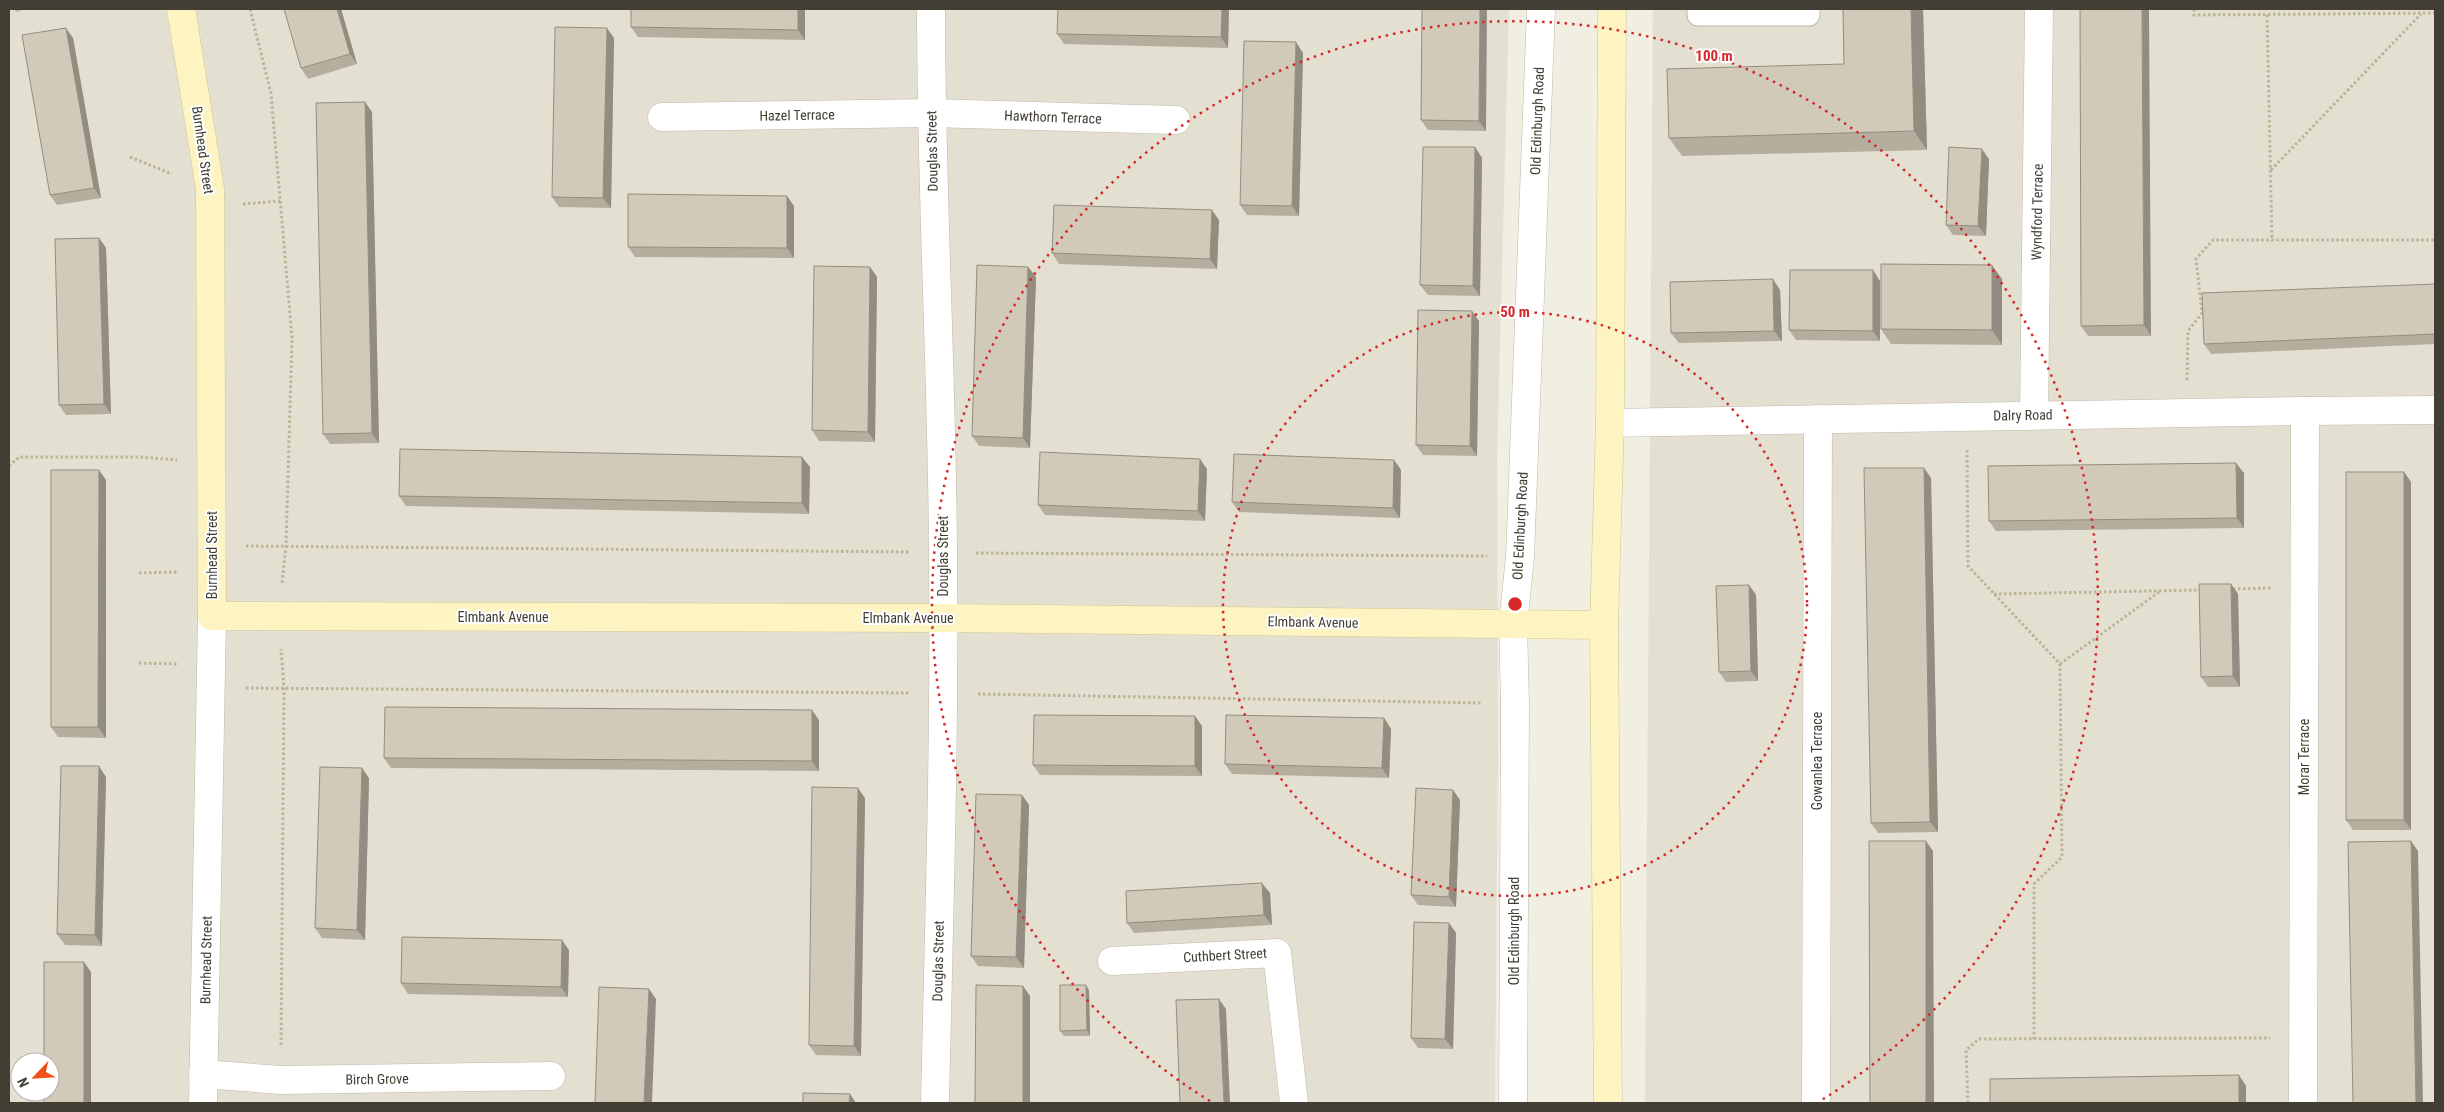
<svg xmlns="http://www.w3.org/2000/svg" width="2444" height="1112" font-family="'Roboto Condensed',sans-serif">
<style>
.residential{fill:#e4e0d1;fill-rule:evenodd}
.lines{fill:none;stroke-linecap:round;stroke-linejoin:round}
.lane-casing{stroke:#beb9a9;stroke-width:23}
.street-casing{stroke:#beb9a9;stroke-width:29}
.secondary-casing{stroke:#d0c693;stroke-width:29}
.path{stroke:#bdb397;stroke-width:3;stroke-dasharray:2.5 2.5;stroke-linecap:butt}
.lane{stroke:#fff;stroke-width:21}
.street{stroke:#fff;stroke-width:28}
.secondary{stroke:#fdf4c1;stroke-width:28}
.wall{fill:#b5ae9e}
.shaded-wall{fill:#938d81}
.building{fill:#d2cab8;stroke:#938d81}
.ring{fill:none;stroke:#d62828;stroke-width:2.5;stroke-dasharray:2.5 5}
.labels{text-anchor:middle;stroke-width:4;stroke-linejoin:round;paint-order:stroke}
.street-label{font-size:14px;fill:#423e33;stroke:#fff}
.centre{fill:#d62828;stroke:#fff;stroke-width:2.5}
.ring-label{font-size:15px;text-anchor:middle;font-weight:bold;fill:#d62828;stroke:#fff;stroke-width:4;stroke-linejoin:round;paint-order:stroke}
</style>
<rect width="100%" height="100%" fill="#f1eee2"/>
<!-- residential -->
<g class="residential">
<path d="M9 9H1509L1497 456 1498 754 1495 1103H9ZM20 1062H50V1092H20Z"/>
<polygon points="1653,9 2435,9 2435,1103 1645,1103"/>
</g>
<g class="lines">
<defs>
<polyline id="lane" points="1698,9 1698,15 1809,15 1809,9"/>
<g id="street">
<path d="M931 9C931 190 942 372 943 553 945 736 939 920 935 1103"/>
<polyline points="662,117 931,113 1176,120"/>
<polyline points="2034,415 2039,9"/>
<polyline points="1610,423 2305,411 2435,410"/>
<polyline points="1112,961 1277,953 1294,1103"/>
<polyline points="203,1074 281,1080 551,1076"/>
<polyline points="203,1103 212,616"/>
<polyline points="1513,1103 1515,703 1513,624 1520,557 1541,9"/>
<polyline points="1816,1103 1818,419"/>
<polyline points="2303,1103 2305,411"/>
</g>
<g id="secondary">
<polyline points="181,9 210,189 212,616 943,618 1604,625"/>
<polyline points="1608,1103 1604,625 1610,423 1612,9"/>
</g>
</defs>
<!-- lane casing -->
<use href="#lane" class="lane-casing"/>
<!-- street casing -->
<use href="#street" class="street-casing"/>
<!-- secondary casing -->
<use href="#secondary" class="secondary-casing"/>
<!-- path -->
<g class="path">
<polyline points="250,9 271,93 292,338 286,546 282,583"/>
<polyline points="2194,9 2194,15 2435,13"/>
<polyline points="2267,15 2272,241"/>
<polyline points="130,157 172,174"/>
<polyline points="2271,170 2421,14"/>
<polyline points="243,204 280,201"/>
<polyline points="2187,380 2188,331 2202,313 2196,259 2213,240 2435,240"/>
<polyline points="1967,450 1968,566 2060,664 2062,857 2034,884 2034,1039"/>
<polyline points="9,466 19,457 140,457 177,460"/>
<polyline points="246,546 910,552"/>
<polyline points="976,553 1487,556"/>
<polyline points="139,573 177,572"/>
<polyline points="2233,589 2271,588"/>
<polyline points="1994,594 2202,590"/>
<polyline points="139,663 178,664"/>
<polyline points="2060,664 2159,592"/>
<polyline points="246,688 910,693"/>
<polyline points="978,694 1482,703"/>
<polyline points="281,1045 284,687 281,649"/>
<polyline points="1968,1103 1966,1050 1979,1039 2270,1038"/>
</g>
<!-- lane -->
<use href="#lane" class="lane"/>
<!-- street -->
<use href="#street" class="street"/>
<!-- secondary -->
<use href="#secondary" class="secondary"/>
</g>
<!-- wall -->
<g class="wall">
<polygon points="14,9 25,9 17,12"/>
<polygon points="341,9 357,64 308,79 301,68"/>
<polygon points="631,9 805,9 805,40 638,37 631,27"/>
<polygon points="1229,9 1228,48 1064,44 1057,34"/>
<polygon points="1422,9 1486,131 1428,130 1421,120"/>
<polygon points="1843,9 1923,9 1927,150 1682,156 1669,138 1844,64"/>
<polygon points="2080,9 2151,336 2088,336 2081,326"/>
<polygon points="73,38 101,198 57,205 50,195"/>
<polygon points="614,38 611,208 559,207 552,197"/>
<polygon points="1303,53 1299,216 1247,215 1240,205"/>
<polygon points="372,112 379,443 330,444 323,434"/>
<polygon points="1475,147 1482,158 1480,296 1428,295 1420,285"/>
<polygon points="1989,159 1986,236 1953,235 1946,225"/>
<polygon points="794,206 794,258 635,257 628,247"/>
<polygon points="1219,220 1217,269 1059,264 1052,253"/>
<polygon points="99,238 106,248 111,414 66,415 59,405"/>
<polygon points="870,267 877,277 875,442 819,441 812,430"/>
<polygon points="1028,267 1036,277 1030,448 979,446 972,436"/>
<polygon points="2002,279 2002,345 1891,344 1881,329"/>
<polygon points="1880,281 1880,341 1796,340 1789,330"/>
<polygon points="2435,284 2435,344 2211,354 2204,344"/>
<polygon points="1780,290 1782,341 1679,343 1671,333"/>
<polygon points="1479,321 1477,456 1423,455 1416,445"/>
<polygon points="1394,460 1401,470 1400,518 1239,512 1232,502"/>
<polygon points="810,467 809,514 406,506 399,496"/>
<polygon points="1924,468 1931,478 1938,832 1878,833 1871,823"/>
<polygon points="1207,469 1205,521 1045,515 1038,505"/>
<polygon points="2404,472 2411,482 2411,830 2353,830 2346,820"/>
<polygon points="2244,473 2244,528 1996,531 1989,521"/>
<polygon points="106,480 106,738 58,737 51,727"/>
<polygon points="2231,584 2238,594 2240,687 2208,687 2201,677"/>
<polygon points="1749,585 1756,595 1758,681 1726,682 1719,672"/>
<polygon points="1384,718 1391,729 1389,778 1232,774 1225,764"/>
<polygon points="819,720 819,771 391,768 384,758"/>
<polygon points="1202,726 1202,776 1040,775 1033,765"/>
<polygon points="106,777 102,946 65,945 57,934"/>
<polygon points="369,778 365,940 322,938 315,928"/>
<polygon points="1022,795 1029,805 1024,968 978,966 971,956"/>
<polygon points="865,798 861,1056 816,1055 809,1045"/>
<polygon points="1460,800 1456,907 1418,905 1411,895"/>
<polygon points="1270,893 1272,925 1134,933 1127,923"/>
<polygon points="1449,923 1456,933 1453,1049 1418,1048 1411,1038"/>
<polygon points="569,950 568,997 408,994 401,983"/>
<polygon points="1089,990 1090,1036 1064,1036 1060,1031"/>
</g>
<!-- shaded-wall -->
<g class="shaded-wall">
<polygon points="337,9 341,9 357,64 350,54"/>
<polygon points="798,9 805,9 805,40 798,30"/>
<polygon points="1222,9 1229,9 1228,48 1221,37"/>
<polygon points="1480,9 1487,9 1486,131 1479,121"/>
<polygon points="1911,9 1923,9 1927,150 1914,131"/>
<polygon points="2142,9 2149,9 2151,336 2144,325"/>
<polygon points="66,28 73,38 101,198 94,188"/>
<polygon points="607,28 614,38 611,208 603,198"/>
<polygon points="1296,42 1303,53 1299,216 1292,206"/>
<polygon points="365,102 372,112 379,443 372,433"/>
<polygon points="1475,147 1482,158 1480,296 1473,286"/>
<polygon points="1982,149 1989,159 1986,236 1978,226"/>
<polygon points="787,196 794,206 794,258 787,248"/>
<polygon points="1212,210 1219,220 1217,269 1210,259"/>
<polygon points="99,238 106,248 111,414 104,404"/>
<polygon points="1992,265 2002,279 2002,345 1992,330"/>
<polygon points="870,267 877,277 875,442 868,432"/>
<polygon points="1028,267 1036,277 1030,448 1023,438"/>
<polygon points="1873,270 1880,281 1880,341 1873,331"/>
<polygon points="1773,279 1780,290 1782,341 1774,331"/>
<polygon points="1472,311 1479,321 1477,456 1470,446"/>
<polygon points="802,457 810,467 809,514 802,503"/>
<polygon points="1200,459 1207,469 1205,521 1198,511"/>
<polygon points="1394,460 1401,470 1400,518 1393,508"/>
<polygon points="2236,463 2244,473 2244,528 2237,518"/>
<polygon points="1924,468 1931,478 1938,832 1930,822"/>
<polygon points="99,470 106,480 106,738 98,727"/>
<polygon points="2404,472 2411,482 2411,830 2404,820"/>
<polygon points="2231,584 2238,594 2240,687 2233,676"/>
<polygon points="1749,585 1756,595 1758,681 1751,671"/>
<polygon points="812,710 819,720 819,771 812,761"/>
<polygon points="1195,716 1202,726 1202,776 1195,766"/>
<polygon points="1384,718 1391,729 1389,778 1382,768"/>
<polygon points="99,766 106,777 102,946 95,935"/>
<polygon points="362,768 369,778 365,940 357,930"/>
<polygon points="858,788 865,798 861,1056 854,1046"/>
<polygon points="1453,790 1460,800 1456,907 1449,897"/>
<polygon points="1022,795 1029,805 1024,968 1016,957"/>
<polygon points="1926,841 1933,851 1934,1103 1926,1103"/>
<polygon points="2411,841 2418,851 2423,1103 2416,1103"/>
<polygon points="1262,883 1270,893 1272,925 1264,915"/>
<polygon points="1449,923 1456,933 1453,1049 1445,1039"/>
<polygon points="562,940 569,950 568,997 561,987"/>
<polygon points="84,962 91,972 91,1103 84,1103"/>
<polygon points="1086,985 1089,990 1090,1036 1087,1030"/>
<polygon points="1023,986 1030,996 1030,1103 1023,1103"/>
<polygon points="649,989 656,999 652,1103 644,1103"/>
<polygon points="1219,999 1226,1009 1230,1103 1224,1103"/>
<polygon points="2239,1075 2246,1086 2246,1103 2239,1103"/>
<polygon points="850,1094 856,1103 849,1103"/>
</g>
<!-- building -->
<g class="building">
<polygon points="284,9 337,9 350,54 301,68"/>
<polygon points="631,9 798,9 798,30 631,27"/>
<polygon points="1058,9 1222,9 1221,37 1057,34"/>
<polygon points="1422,9 1480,9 1479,121 1421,120"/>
<polygon points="1843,9 1911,9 1914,131 1669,138 1667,69 1844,64"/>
<polygon points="2080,9 2142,9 2144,325 2081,326"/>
<polygon points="555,27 607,28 603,198 552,197"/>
<polygon points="66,28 94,188 50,195 22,35"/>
<polygon points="1244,41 1296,42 1292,206 1240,205"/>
<polygon points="365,102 372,433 323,434 316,103"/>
<polygon points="1423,147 1475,147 1473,286 1420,285"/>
<polygon points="1949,147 1982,149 1978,226 1946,225"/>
<polygon points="628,194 787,196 787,248 628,247"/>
<polygon points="1054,205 1212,210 1210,259 1052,253"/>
<polygon points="99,238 104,404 59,405 55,239"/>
<polygon points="1881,264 1992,265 1992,330 1881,329"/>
<polygon points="977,265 1028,267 1023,438 972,436"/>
<polygon points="814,266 870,267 868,432 812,430"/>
<polygon points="1790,270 1873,270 1873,331 1789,330"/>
<polygon points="1773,279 1774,331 1671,333 1670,282"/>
<polygon points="2435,284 2435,334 2204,344 2202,293"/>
<polygon points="1418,310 1472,311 1470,446 1416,445"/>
<polygon points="400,449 802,457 802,503 399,496"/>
<polygon points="1040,452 1200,459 1198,511 1038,505"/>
<polygon points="1234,454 1394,460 1393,508 1232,502"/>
<polygon points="2236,463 2237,518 1989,521 1988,466"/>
<polygon points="1864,468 1924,468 1930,822 1871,823"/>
<polygon points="51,470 99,470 98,727 51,727"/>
<rect x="2346" y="472" width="58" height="348"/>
<polygon points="2199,584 2231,584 2233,676 2201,677"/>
<polygon points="1749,585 1751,671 1719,672 1716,586"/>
<polygon points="385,707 812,710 812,761 384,758"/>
<polygon points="1034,715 1195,716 1195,766 1033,765"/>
<polygon points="1226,715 1384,718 1382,768 1225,764"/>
<polygon points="61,766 99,766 95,935 57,934"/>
<polygon points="320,767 362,768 357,930 315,928"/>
<polygon points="812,787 858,788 854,1046 809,1045"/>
<polygon points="1416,788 1453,790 1449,897 1411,895"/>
<polygon points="976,794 1022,795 1016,957 971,956"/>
<polygon points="1869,841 1926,841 1926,1103 1870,1103"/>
<polygon points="2411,841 2416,1103 2353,1103 2348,842"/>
<polygon points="1262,883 1264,915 1127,923 1126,891"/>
<polygon points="1414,922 1449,923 1445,1039 1411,1038"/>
<polygon points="402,937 562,940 561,987 401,983"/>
<polygon points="44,962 84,962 84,1103 44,1103 44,1092 50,1092 50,1062 44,1062"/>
<polygon points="976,985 1023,986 1023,1103 975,1103"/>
<polygon points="1060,985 1086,985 1087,1030 1060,1031"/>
<polygon points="599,987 649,989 644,1103 595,1103"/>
<polygon points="1219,999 1224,1103 1180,1103 1176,1000"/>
<polygon points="2239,1075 2239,1103 1990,1103 1990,1079"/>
<polygon points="803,1093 850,1094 849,1103 803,1103"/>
</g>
<!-- distance rings -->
<g class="ring">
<circle cx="1515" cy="604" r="292"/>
<path d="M1210 1101A583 583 0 1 1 1820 1101"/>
</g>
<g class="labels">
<!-- street labels -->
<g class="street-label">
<text transform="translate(797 115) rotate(-1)" y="5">Hazel Terrace</text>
<text transform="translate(1053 117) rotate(2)" y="5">Hawthorn Terrace</text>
<text transform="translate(1537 121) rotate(-88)" y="5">Old Edinburgh Road</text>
<text transform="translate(203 150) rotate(82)" y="5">Burnhead Street</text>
<text transform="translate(932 151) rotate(-91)" y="5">Douglas Street</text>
<text transform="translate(2037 212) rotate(-89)" y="5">Wyndford Terrace</text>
<text transform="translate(2023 415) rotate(-1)" y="5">Dalry Road</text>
<text transform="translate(1520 526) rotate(-87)" y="5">Old Edinburgh Road</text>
<text transform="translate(212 555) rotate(-90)" y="5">Burnhead Street</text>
<text transform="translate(943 556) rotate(-90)" y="5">Douglas Street</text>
<text x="503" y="622">Elmbank Avenue</text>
<text x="908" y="623">Elmbank Avenue</text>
<text transform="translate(1313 622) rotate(1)" y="5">Elmbank Avenue</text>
<text transform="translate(2304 757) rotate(-90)" y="5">Morar Terrace</text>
<text transform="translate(1817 761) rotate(-90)" y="5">Gowanlea Terrace</text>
<text transform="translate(1514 931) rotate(-90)" y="5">Old Edinburgh Road</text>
<text transform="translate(1225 955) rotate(-3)" y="5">Cuthbert Street</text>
<text transform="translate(206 960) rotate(-89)" y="5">Burnhead Street</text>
<text transform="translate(938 961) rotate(-89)" y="5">Douglas Street</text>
<text transform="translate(377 1079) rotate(-1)" y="5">Birch Grove</text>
</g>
</g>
<circle cx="1515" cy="604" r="8" class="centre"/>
<g class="ring-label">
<text x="1714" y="61">100 m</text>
<text x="1515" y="317">50 m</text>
</g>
<!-- border -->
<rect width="2444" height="1112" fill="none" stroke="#423e33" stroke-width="20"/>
<!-- north arrow -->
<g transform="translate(35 1077) rotate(245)"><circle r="24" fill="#ffffff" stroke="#b3b2ad"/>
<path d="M0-4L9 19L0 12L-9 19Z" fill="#f34f17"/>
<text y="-8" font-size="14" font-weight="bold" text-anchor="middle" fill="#423e33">N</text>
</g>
</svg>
